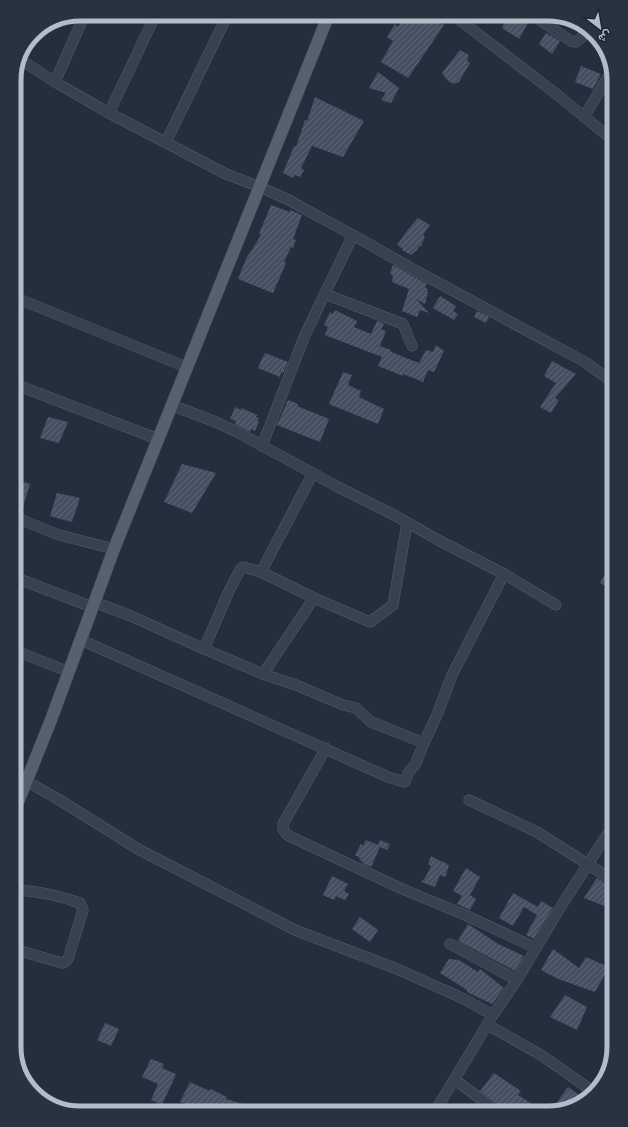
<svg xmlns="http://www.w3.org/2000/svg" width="628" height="1127" font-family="'Golos Text',Vazirmatn,sans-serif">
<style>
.building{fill:url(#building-hatch)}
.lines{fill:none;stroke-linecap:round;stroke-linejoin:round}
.minor-casing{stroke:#565f6c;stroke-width:11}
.major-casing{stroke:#414a57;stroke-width:13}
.minor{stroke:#38414e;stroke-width:10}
.major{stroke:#56606e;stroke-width:12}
.rim{fill:none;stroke:#b4bcc9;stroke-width:5}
</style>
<defs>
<pattern id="building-hatch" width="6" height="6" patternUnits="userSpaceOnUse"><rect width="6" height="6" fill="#455162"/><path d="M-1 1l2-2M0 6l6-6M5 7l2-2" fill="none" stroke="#5d6877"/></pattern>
</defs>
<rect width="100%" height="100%" fill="#242f3e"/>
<!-- building -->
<g class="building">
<polygon points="406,14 428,14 444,25 408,78 381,62 393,41 387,37 395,24 398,27"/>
<polygon points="515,14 533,14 519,39 502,28 508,15 512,18"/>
<polygon points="546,33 560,41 552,54 539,44"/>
<polygon points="460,50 469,55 467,60 470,63 459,82 454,84 448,81 442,73"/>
<polygon points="581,66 601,74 593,89 575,82"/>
<polygon points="378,72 399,88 391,103 381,100 386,93 369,88"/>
<polygon points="315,97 364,121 343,157 312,146 301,168 304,170 300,177 294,175 293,178 283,173 294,146 296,147 305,120 307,121"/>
<polygon points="271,205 290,212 290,210 302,215 293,239 296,240 293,248 291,247 284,262 286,263 273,293 238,279 246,259 261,235 259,234"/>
<polygon points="418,218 430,225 423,235 425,236 421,246 419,246 417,250 411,255 402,250 403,249 397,245 409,228"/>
<polygon points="393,265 427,284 425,288 428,289 427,292 428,292 425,304 416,299 429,313 420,310 417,317 402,311 409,289 392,282 393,276 390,273"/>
<polygon points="440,296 456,306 453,311 458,314 454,320 433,308"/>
<polygon points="335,310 357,321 354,327 371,334 377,321 384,324 381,329 386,331 380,346 391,350 391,352 419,363 426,350 433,352 436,345 444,351 434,372 428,370 423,382 403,374 403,376 378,366 382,357 325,335 328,327 324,325 330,312 333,314"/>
<polygon points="477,311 489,317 486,323 474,317"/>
<polygon points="265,353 288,362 283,373 281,372 280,377 258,368 263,356 264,356"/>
<polygon points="552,361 576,374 555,398 559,400 551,413 540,407 556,383 544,376"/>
<polygon points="343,372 352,375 348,385 361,391 359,397 384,409 378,424 329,404"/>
<polygon points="288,400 298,404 297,406 329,419 320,442 277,425"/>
<polygon points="235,407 241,410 241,408 257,415 256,417 259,418 257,421 259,422 255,431 251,429 250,432 235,424 236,421 230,419"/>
<polygon points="48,417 68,422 59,443 40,438"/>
<polygon points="182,464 216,473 192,513 164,502"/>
<polygon points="14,479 30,484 23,507 14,504"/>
<polygon points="57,493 80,498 72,522 50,516"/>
<polygon points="606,572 614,576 614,597 604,591 607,587 600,583"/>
<polygon points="366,840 378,845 380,840 390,844 387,850 380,847 371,867 362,863 363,862 359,860 360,858 355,855 361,844 363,846"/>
<polygon points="431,856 442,862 443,861 449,866 445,877 440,875 435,887 421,882 425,878 431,866 428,864"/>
<polygon points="466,868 480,877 470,895 476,899 470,910 457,904 462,896 453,891"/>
<polygon points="332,876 348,884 344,891 349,894 345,900 336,896 334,900 323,895"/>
<polygon points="597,878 614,888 614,929 605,923 612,909 584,898"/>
<polygon points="513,893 538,907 541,901 553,908 534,939 526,935 537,915 524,907 513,926 499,918"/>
<polygon points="360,917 378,930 370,942 352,929"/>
<polygon points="468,924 498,944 524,956 515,971 458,941"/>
<polygon points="553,949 579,968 586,957 609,967 595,992 558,979 541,970"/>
<polygon points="449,959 459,960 478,972 480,969 504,988 492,1004 467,992 467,990 440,973"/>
<polygon points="565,995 587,1007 577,1030 550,1017"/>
<polygon points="105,1023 119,1029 111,1046 97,1040"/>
<polygon points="151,1059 164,1064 162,1068 176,1074 162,1105 151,1100 158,1084 142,1077"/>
<polygon points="494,1073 521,1091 518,1095 546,1113 511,1113 506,1111 480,1091"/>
<polygon points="190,1082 210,1091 211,1089 227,1097 226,1099 246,1105 244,1113 207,1113 180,1102"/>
<polygon points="568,1087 585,1099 577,1106 562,1110 555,1105"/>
</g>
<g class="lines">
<defs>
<g id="minor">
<polyline points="452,14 555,93 614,141"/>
<polyline points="541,21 571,41 576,42 581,38 588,28"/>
<polyline points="21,60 55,82 109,113 226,174 260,187 289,200 312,213 353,235 411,268 585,362 614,383"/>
<polyline points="55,82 85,14"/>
<polyline points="109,113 156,14"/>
<polyline points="584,117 612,70"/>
<polyline points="166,142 228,14"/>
<polyline points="325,294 403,324 412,346"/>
<polyline points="14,297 186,367"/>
<polyline points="14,384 158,439"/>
<polyline points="171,405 216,422 237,432 338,487 394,515 440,541 504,574 556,605"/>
<polyline points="262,446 305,335 353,235"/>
<polyline points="14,517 59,535 114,549"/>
<polyline points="261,572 313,473"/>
<polyline points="14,577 92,607"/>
<polyline points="94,602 131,616 204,649 263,674 296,685 343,705 356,708 371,722 379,725 424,743 437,715 452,675 504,574"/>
<polyline points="81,640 388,777 405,782 408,773 415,765 424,743"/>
<polyline points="204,649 229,591 240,570 243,567 261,572 314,598 370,622 393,605 407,523"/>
<polyline points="14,650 69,672"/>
<polyline points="263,674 314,598"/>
<polyline points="326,748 283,824 283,829 287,835 400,888 465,915 536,948"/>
<polyline points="26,781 58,799 138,849 295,930 397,969 462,998 493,1015"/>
<polyline points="469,800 537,832 614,881"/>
<polyline points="450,944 517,980"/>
<path d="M14 949 62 963 65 962 68 959 83 910 80 903C56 895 39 891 14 890"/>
<polyline points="488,1025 541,1055 594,1092"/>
<polyline points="455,1080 500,1113"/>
<polyline points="434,1113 493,1015 517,980 563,903 614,824"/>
</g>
<polyline id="major" points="14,812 51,720 114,549 329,14"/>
</defs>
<!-- minor casing -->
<use href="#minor" class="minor-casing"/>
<!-- major casing -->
<use href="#major" class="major-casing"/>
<!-- minor -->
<use href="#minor" class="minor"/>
<!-- major -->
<use href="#major" class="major"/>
</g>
<!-- crop -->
<path d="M0 0H628V1127H0ZM80 21H548A59 59 0 0 1 607 80V1047A59 59 0 0 1 548 1106H80A59 59 0 0 1 21 1047V80A59 59 0 0 1 80 21Z" fill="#29323f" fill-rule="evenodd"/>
<path class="rim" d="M80 21H548A59 59 0 0 1 607 80V1047A59 59 0 0 1 548 1106H80A59 59 0 0 1 21 1047V80A59 59 0 0 1 80 21Z"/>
<!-- north arrow -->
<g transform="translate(600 28) rotate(149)" stroke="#1d2633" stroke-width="3" paint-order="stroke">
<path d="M0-3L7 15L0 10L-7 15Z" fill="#b4bcc9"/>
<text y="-6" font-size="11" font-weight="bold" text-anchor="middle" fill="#b4bcc9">ش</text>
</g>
</svg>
